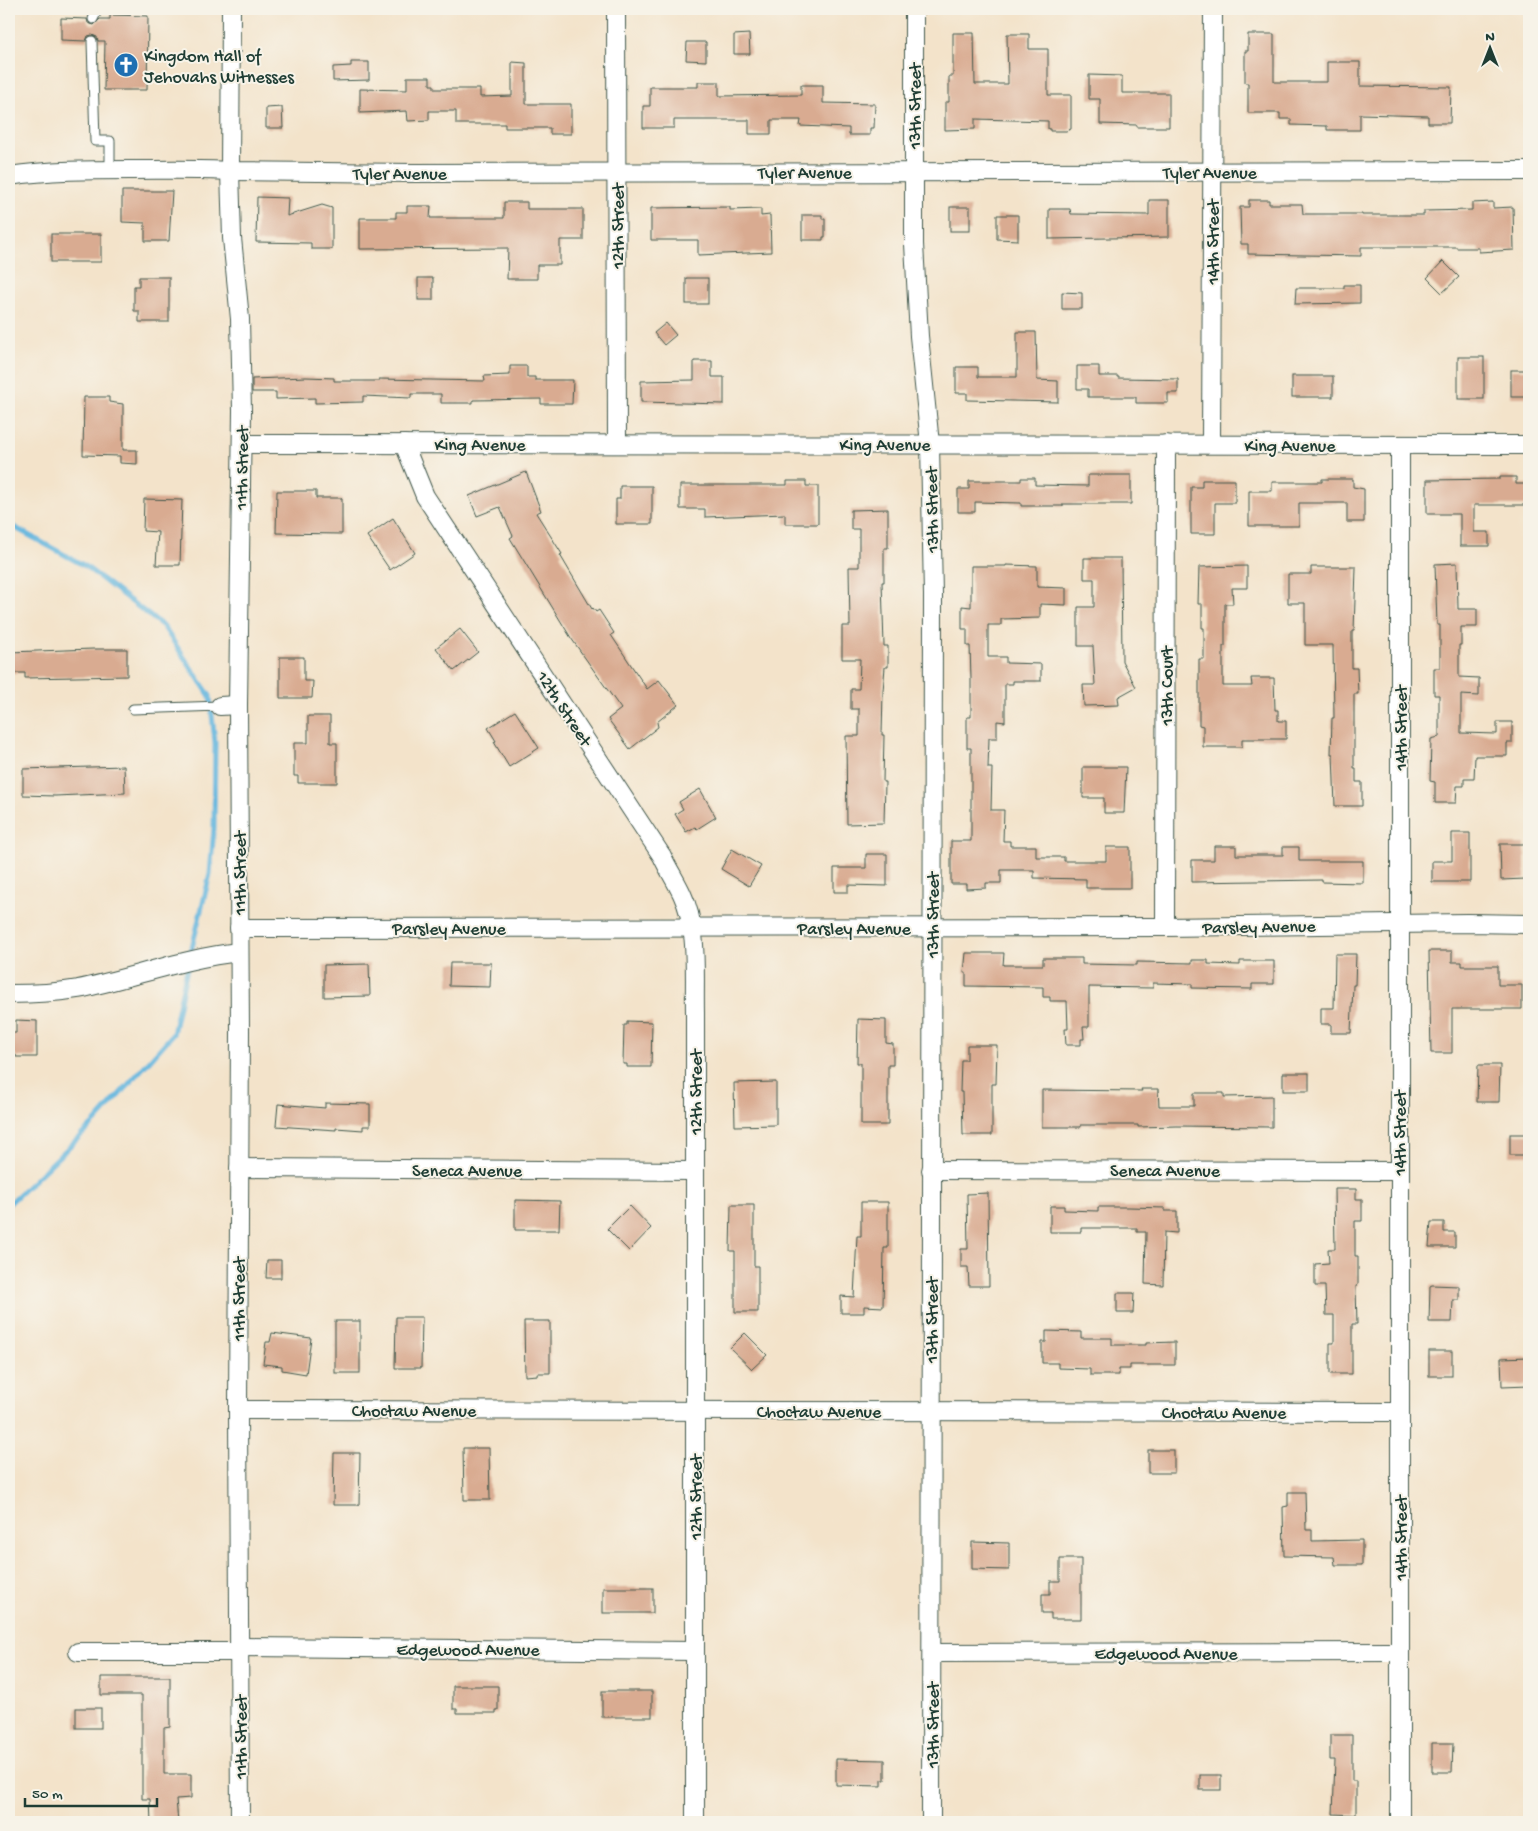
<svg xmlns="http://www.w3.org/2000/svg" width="1538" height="1831" font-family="'Gochi Hand',sans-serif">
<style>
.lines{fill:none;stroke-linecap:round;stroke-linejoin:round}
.stream{stroke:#62b5de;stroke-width:5}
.building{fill:#d9ab91}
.service-casing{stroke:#3f564a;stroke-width:11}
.minor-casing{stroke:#3f564a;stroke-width:20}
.service{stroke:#fff;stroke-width:9}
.minor{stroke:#fff;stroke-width:18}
.labels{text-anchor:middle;stroke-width:4;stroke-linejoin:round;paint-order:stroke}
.poi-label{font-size:18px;fill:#1f3d34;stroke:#f7f3e8;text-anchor:start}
.street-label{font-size:18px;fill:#1f3d34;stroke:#f7f3e8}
</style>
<rect width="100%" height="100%" fill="#f7f3e8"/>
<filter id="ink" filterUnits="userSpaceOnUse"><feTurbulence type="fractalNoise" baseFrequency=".02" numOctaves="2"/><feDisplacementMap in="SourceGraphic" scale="10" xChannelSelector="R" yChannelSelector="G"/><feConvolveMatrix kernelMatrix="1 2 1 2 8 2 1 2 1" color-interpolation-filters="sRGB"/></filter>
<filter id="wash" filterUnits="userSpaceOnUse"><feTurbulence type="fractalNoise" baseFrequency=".0096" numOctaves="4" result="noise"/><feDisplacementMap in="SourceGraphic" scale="20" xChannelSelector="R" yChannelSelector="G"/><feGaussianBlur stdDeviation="1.12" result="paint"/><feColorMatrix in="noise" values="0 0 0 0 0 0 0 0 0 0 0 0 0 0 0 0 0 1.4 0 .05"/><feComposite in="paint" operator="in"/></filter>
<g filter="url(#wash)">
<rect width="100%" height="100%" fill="#f3e3ca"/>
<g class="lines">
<!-- stream -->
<g class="stream">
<polyline points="9,526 12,526 85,566 163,626 210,696 215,743 214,828 210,874 190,956"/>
<polyline points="9,1204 95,1122 173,1034 188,964"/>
</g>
</g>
<g id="blocks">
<!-- building -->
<g class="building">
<polygon points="110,15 148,16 147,90 104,90 105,41 98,41 97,37 92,35 88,36 86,41 61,40 61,18 87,19 88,23 94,25 100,19 110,19"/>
<polygon points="953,33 974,33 975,84 1008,84 1007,34 1029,34 1029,49 1048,49 1048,95 1071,95 1071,129 1066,131 1050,131 1050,129 1048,129 1048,121 975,119 975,129 945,130 945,102 949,102 949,76 953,76"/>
<polygon points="749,34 750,54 734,54 734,35"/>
<polygon points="1248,34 1274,34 1274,82 1327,82 1327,62 1360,62 1360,86 1451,87 1450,123 1428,123 1428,116 1360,114 1360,130 1327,130 1327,126 1291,125 1291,119 1280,119 1280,113 1248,113 1248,83 1245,83 1245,51 1248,51"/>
<polygon points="687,42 706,42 706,61 686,60"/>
<polygon points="351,62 369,62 369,80 333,81 333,67 351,66"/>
<polygon points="512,62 526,63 526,104 571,104 571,134 550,134 550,128 505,128 505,124 456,124 456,111 429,111 429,120 408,121 407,111 360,113 360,89 407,90 407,77 430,77 430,85 434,85 434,89 480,89 480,97 512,96"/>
<polygon points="1089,75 1122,76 1122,93 1169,93 1169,127 1137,127 1137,125 1100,124 1100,99 1089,99"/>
<polygon points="698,82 719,82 719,96 801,95 801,85 823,85 823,103 875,104 874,128 870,128 870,135 849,135 849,128 800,126 801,120 771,120 771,134 749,134 749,120 674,120 674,128 643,128 643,106 650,106 650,87 698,87"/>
<polygon points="282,107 283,128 266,128 266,108"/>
<polygon points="122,191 172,191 169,241 145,241 145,223 122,222"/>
<polygon points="257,197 288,198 287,216 322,205 332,208 332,249 311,249 311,243 256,242"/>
<polygon points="1149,200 1169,200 1169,237 1049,239 1049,209 1070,209 1071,214 1149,215"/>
<polygon points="1249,200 1269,200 1269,204 1302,204 1303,214 1362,214 1362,215 1424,215 1424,211 1472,210 1472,203 1493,202 1493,208 1513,207 1514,250 1479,252 1479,248 1456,248 1457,247 1361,247 1361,256 1248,254 1248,244 1241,244 1240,207 1249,207"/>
<polygon points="504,202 527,202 527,209 583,209 583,240 560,240 560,265 537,265 537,279 507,279 508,248 360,249 360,218 396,218 396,212 407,212 407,206 431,206 430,218 504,218"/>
<polygon points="730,207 730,210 761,209 761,216 770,215 771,252 698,255 698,240 651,240 651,208"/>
<rect x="950" y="207" width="20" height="24"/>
<polygon points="802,215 822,215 822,219 825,219 825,237 823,237 823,240 802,240"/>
<polygon points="997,215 1018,215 1018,240 997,239"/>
<rect x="51" y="234" width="50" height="28"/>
<polygon points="1443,261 1459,277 1442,293 1427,278"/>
<polygon points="139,277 169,277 169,322 139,322 139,311 134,311 134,286 139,286"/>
<rect x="418" y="278" width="15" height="22"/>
<rect x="686" y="278" width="22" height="26"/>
<polygon points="1344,285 1360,285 1360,303 1295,304 1296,288 1344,288"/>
<polygon points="1062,292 1082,293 1082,309 1062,309"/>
<polygon points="666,323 676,335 664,345 654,333"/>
<polygon points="1017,332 1036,332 1037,380 1058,381 1058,402 967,400 967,393 956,393 956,367 978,367 978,377 1017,377"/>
<rect x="1458" y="357" width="26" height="42"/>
<polygon points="694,361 712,361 712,377 724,377 724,404 641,402 641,381 694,380"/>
<polygon points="510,366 527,366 527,377 535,377 535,380 573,380 572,404 541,404 541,399 473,400 473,403 441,403 441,394 411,394 411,398 363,396 363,402 315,403 315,398 276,399 276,392 252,392 252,379 306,377 334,378 334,381 379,381 379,379 485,381 484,376 510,375"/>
<polygon points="1077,366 1099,366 1099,376 1118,376 1118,378 1178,379 1178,393 1168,393 1168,403 1136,403 1136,397 1088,397 1088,389 1077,389"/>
<rect x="1511" y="370" width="18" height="27"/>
<rect x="1292" y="376" width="41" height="21"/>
<polygon points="84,397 109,397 109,402 123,404 123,450 137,450 137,464 120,463 120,456 83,455"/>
<polygon points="526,472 541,511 536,513 562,554 560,555 592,609 593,608 596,612 599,610 614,633 611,635 647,689 659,680 678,705 657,722 658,727 630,749 608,719 621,709 571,638 510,538 513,536 500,507 477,516 469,496"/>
<polygon points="1088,475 1131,475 1131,504 1063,504 1063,506 1021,506 1021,503 975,502 975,512 958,512 958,489 969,489 969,481 1021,481 1021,478 1035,478 1035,485 1088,486"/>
<polygon points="1500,477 1516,477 1516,484 1529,484 1529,505 1474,505 1474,532 1489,532 1489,546 1460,546 1460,514 1427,514 1427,480 1500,479"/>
<polygon points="1322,479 1353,479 1353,487 1364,489 1364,522 1347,522 1347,503 1299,503 1299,526 1249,526 1249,491 1272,491 1272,482 1322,482"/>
<polygon points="1202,480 1235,480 1235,503 1215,503 1215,534 1191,534 1191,487 1202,487"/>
<polygon points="787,481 806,481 806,486 818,486 818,524 785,524 785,514 705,517 705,509 680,509 680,485 787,485"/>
<polygon points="620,486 652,486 652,524 616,524 616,499 620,499"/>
<polygon points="277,491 316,491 316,498 342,498 342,534 276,533"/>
<polygon points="144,499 182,500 180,565 156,565 158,532 143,531"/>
<polygon points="888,509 888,548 884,548 884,582 882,582 884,646 888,646 888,667 885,667 883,691 882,735 884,735 883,782 885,782 884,823 847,824 846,736 859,736 859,709 851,709 851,689 859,689 860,659 842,659 842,626 850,626 849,567 859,567 859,529 851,529 851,510"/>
<polygon points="393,518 415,553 390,570 367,536"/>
<polygon points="1084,558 1121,558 1122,661 1136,687 1118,697 1119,705 1084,706 1083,685 1095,685 1093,646 1078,646 1078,607 1094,607 1094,579 1084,579"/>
<polygon points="1457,563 1458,609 1477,609 1477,627 1461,627 1461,645 1459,645 1459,677 1479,678 1479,696 1461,695 1461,733 1497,734 1497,722 1512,722 1512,743 1507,743 1507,756 1475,756 1474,779 1464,779 1464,786 1457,786 1456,803 1435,803 1435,782 1430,781 1431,739 1439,737 1439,695 1434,695 1434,668 1440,668 1440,625 1437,625 1435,564"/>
<polygon points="1006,565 1037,566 1037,587 1066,588 1066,605 1040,604 1040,618 1001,619 1001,625 988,625 988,657 1006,657 1006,663 1041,664 1041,681 1013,681 1013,684 1005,684 1005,722 997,721 997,738 989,738 988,768 992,768 991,810 1004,810 1003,841 1010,841 1010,846 1036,846 1036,857 1064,857 1064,861 1106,861 1106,847 1130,847 1130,888 1086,888 1086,879 1034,878 1034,870 1001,870 1001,883 986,883 986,888 966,889 966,884 951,884 951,841 971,841 971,748 967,748 967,717 971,717 971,679 970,646 967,646 967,629 962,629 962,606 971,607 971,566 1006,566"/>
<polygon points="1247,566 1247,588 1232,588 1233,604 1225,604 1225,646 1223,646 1223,686 1252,686 1251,678 1274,678 1275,710 1278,710 1278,721 1286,721 1286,739 1242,739 1242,747 1203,747 1203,726 1199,725 1199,659 1204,659 1204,628 1202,628 1202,604 1198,604 1199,567"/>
<polygon points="1311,567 1356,567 1354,631 1352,631 1352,668 1357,668 1358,694 1354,694 1354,768 1356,768 1356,782 1362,782 1362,806 1335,806 1333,754 1331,754 1332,718 1334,718 1333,645 1305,645 1305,603 1288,603 1288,574 1311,574"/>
<polygon points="460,629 478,652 454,671 436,648"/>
<polygon points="93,649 127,649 127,676 25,678 25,673 9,673 9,652"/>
<polygon points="280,657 304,657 304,681 313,681 312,698 280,698"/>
<polygon points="515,711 539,748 509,767 494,742 496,741 488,728"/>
<polygon points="308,716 330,716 330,743 337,743 337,783 298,783 298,776 294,776 294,743 308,743"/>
<polygon points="124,766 125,793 55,796 23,795 23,769"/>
<polygon points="1083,767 1126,767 1124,813 1104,813 1104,798 1083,798"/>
<polygon points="700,789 716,817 697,829 695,827 686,832 675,814 683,809 679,802"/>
<polygon points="1452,833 1470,833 1470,882 1432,882 1432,861 1452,861"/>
<polygon points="1500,844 1525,844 1525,879 1501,880"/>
<polygon points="1214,846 1236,846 1236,855 1283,855 1283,847 1299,847 1299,861 1363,861 1363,883 1322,882 1322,880 1192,882 1192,860 1214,860"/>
<polygon points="732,849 761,866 749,886 721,869"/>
<polygon points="866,854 887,854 887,886 848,885 848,892 834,892 834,868 866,868"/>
<polygon points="1429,951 1452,951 1452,962 1462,962 1462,966 1498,966 1498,985 1522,985 1522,1009 1452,1009 1452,1053 1431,1053"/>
<polygon points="966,953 1004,953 1003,965 1043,965 1043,958 1082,958 1082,964 1137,965 1137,962 1192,963 1192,960 1208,960 1208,964 1240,965 1240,961 1274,961 1274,984 1252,984 1252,989 1192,988 1192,984 1153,983 1153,988 1089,987 1089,1027 1083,1027 1084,1039 1081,1039 1081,1045 1066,1045 1065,1029 1068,1029 1067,1001 1050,1001 1050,997 1043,997 1043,987 966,986 966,973 964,973"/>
<polygon points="1335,954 1356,954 1355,985 1353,985 1351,1033 1331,1033 1331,1024 1321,1024 1321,1008 1334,1008"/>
<polygon points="450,963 491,963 490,987 449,986"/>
<polygon points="369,964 370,996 324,997 324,965"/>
<polygon points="858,1019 886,1020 886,1043 893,1044 893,1065 888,1065 888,1125 861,1125 861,1063 857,1063"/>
<polygon points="16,1020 37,1021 37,1057 16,1057 16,1055 9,1055 9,1033 16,1033"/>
<polygon points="627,1021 652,1022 651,1067 627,1067 627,1064 623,1064 624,1025 627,1025"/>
<polygon points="967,1045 997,1045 996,1084 992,1084 992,1135 963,1135 962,1092 960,1092 961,1060 967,1060"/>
<polygon points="1478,1065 1500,1065 1499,1102 1477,1102"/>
<rect x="1283" y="1073" width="26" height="18"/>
<polygon points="776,1082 776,1125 735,1126 734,1083"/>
<polygon points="1141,1089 1158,1089 1159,1106 1194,1106 1194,1093 1224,1093 1224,1097 1272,1096 1272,1127 1177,1126 1138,1127 1138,1125 1081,1125 1081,1127 1042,1127 1042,1090 1142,1091"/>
<polygon points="325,1103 370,1104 370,1126 363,1126 363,1130 336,1128 336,1130 276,1126 278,1104 325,1108"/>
<rect x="1510" y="1134" width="19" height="21"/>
<polygon points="1334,1189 1356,1189 1356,1199 1362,1199 1362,1221 1355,1221 1355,1256 1358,1256 1358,1285 1356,1286 1357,1324 1352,1324 1352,1374 1330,1374 1330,1343 1334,1343 1334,1315 1326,1315 1325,1286 1315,1286 1315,1264 1329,1263 1328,1249 1335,1249"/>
<polygon points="988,1193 989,1286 969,1286 968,1267 961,1267 961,1249 968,1249 967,1194"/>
<polygon points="515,1200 560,1201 559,1230 515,1230"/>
<polygon points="861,1202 888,1202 888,1248 884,1248 883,1307 864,1306 864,1313 841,1313 841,1296 854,1297 857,1236 861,1236"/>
<polygon points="731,1205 754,1205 754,1266 758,1266 758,1312 735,1312 735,1251 730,1251"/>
<polygon points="630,1206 651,1228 629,1251 607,1229"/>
<polygon points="1050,1206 1064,1206 1064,1210 1098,1211 1098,1207 1129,1207 1165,1208 1165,1211 1177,1211 1177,1233 1164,1232 1163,1285 1145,1284 1146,1232 1137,1232 1137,1228 1081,1228 1081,1232 1050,1232"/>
<polygon points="1431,1222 1444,1222 1444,1232 1455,1232 1455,1247 1429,1247"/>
<polygon points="267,1260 281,1260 281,1278 266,1278"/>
<polygon points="1432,1285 1459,1286 1459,1300 1453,1300 1452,1322 1429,1322 1430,1286"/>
<polygon points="1117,1293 1134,1293 1133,1313 1117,1313"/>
<polygon points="396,1317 422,1317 421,1368 395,1368"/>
<rect x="335" y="1321" width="25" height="52"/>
<polygon points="524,1321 550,1321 550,1373 538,1373 538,1375 525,1376"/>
<polygon points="1046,1331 1081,1332 1081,1338 1112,1338 1112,1345 1146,1345 1146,1343 1175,1342 1175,1365 1130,1365 1130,1369 1119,1369 1119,1375 1090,1375 1090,1369 1058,1368 1058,1363 1042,1363 1042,1342 1046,1342"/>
<polygon points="272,1333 311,1338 306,1374 282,1370 282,1366 263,1364 266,1342 270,1342"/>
<polygon points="745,1333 767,1355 752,1369 730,1348"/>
<rect x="1429" y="1351" width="23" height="25"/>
<polygon points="1529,1357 1529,1385 1502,1386 1501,1358"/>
<polygon points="463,1448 489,1448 490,1500 464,1500"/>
<rect x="1148" y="1450" width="26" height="23"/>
<polygon points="334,1453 360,1453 359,1505 333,1505"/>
<polygon points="1288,1492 1305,1492 1306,1530 1312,1530 1312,1541 1362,1540 1362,1565 1335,1565 1334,1557 1284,1556 1283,1507 1288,1506"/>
<polygon points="972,1542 1009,1543 1009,1570 972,1569"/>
<polygon points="1060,1559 1081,1559 1081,1619 1051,1619 1051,1613 1042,1613 1042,1594 1050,1594 1050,1581 1060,1581"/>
<rect x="603" y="1588" width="50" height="25"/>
<polygon points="101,1677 170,1677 170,1727 164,1728 164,1774 191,1774 191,1798 176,1799 178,1822 151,1822 150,1799 142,1799 142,1695 101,1695"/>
<polygon points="453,1686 498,1686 498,1710 496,1710 496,1713 457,1713 457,1709 453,1709"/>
<rect x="602" y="1691" width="50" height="26"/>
<rect x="76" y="1708" width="25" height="20"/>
<polygon points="1330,1735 1352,1735 1352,1781 1356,1781 1356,1815 1333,1814 1335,1760 1330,1760"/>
<polygon points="1432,1743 1453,1743 1452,1772 1432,1772"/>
<polygon points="836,1759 885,1760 885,1780 882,1780 882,1786 836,1785"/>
<rect x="1200" y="1775" width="21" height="15"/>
</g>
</g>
</g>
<g filter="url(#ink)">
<use href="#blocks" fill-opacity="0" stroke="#3f564a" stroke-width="1"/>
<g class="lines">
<defs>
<g id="service">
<polyline points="93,19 98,9"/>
<polyline points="92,41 95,141 110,141 110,170"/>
<polyline points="133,709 220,706"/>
</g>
<g id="minor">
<polyline points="231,9 230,171 232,238 240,319 242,411 238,705 240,1031 238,1410 240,1822"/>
<polyline points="616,9 617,444"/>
<polyline points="914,9 914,244 919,336 930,444 933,595 931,1822"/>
<path d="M9 176C49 170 90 170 131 170 164 170 197 169 230 171L413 173 1529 171"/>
<polyline points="242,444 1529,445"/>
<path d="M404 444 425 496 662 856C668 869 676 881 682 894 699 930 694 974 695 1013V1822"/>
<polyline points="1211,444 1213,9"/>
<polyline points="1400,445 1400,1822"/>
<polyline points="220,706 238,705"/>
<polyline points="1165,927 1166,444"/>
<polyline points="239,928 1165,927 1467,923 1529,924"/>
<path d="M9 994C32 994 55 993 78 989 132 978 184 958 239 952"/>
<polyline points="239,1168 695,1171"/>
<polyline points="931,1170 1399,1171"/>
<polyline points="238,1410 1400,1412"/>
<polyline points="240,1647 695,1651"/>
<polyline points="78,1652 240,1652"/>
<polyline points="932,1653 1400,1652"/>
</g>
</defs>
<!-- service casing -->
<use href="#service" class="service-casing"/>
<!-- minor casing -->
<use href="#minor" class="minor-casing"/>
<!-- service -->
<use href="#service" class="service"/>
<!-- minor -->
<use href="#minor" class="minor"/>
</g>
</g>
<!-- icons -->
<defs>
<symbol id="church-disc" viewBox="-11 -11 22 22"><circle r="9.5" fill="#1f6fb2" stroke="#f7f3e8"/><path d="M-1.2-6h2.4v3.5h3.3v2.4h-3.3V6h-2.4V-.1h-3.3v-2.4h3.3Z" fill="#fff"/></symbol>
</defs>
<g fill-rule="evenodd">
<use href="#church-disc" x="112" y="51" width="28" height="28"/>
</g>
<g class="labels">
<!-- poi labels -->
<g class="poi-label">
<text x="144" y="61">Kingdom Hall of<tspan x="144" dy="21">Jehovahs Witnesses</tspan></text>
</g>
<!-- street labels -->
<g class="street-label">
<text transform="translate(914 106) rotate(-90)" y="6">13th Street</text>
<text x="805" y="178">Tyler Avenue</text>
<text x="1210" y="178">Tyler Avenue</text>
<text x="400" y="179">Tyler Avenue</text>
<text transform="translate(617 226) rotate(-90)" y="6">12th Street</text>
<text transform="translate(1212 242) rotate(-90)" y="6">14th Street</text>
<text x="480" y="450">King Avenue</text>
<text x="885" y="450">King Avenue</text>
<text x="1290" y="451">King Avenue</text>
<text transform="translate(241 468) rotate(-89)" y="6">11th Street</text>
<text transform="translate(931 510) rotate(-91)" y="6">13th Street</text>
<text transform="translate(1166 686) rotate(-90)" y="6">13th Court</text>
<text transform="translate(565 708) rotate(57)" y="6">12th Street</text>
<text transform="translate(1400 728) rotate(-90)" y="6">14th Street</text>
<text transform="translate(239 873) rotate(-90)" y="6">11th Street</text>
<text transform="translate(932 915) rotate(-90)" y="6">13th Street</text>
<text transform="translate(1259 926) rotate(-1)" y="6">Parsley Avenue</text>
<text x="449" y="934">Parsley Avenue</text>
<text x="854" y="934">Parsley Avenue</text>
<text transform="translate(695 1092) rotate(-90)" y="6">12th Street</text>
<text transform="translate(1399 1133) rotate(-90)" y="6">14th Street</text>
<text x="467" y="1176">Seneca Avenue</text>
<text x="1165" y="1176">Seneca Avenue</text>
<text transform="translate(238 1299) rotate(-90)" y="6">11th Street</text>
<text transform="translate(931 1320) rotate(-90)" y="6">13th Street</text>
<text x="414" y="1416">Choctaw Avenue</text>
<text x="819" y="1417">Choctaw Avenue</text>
<text x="1224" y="1418">Choctaw Avenue</text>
<text transform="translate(695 1497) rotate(-90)" y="6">12th Street</text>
<text transform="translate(1400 1538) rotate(-90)" y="6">14th Street</text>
<text x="468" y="1655">Edgewood Avenue</text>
<text x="1166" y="1659">Edgewood Avenue</text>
<text transform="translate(932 1725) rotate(-90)" y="6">13th Street</text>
<text transform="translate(240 1737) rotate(-90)" y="6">11th Street</text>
</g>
</g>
<!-- margin -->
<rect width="1538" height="1831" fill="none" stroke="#f7f3e8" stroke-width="30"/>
<!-- north arrow -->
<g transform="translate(1490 48)" stroke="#f7f3e8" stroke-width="4" paint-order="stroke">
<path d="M0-4L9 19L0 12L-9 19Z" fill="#1f3d34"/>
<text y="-8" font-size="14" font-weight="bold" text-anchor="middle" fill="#1f3d34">N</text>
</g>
<!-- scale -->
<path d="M25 1798v8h132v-8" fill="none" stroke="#1f3d34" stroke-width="2.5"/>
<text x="32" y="1798" font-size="15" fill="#1f3d34" stroke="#f7f3e8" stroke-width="4" paint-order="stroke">50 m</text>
</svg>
